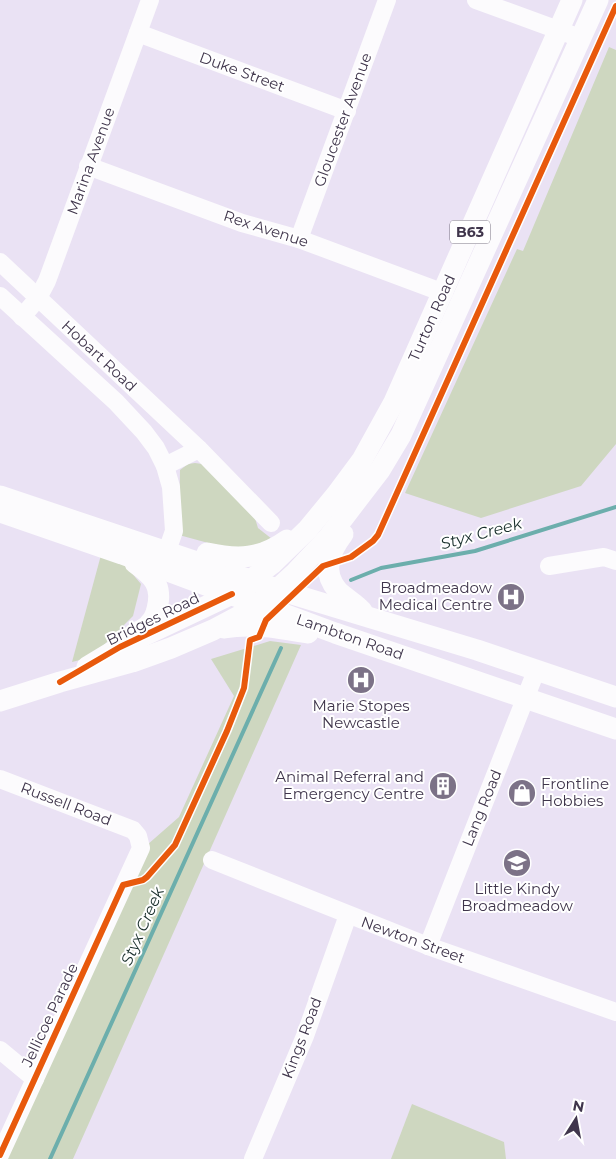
<svg xmlns="http://www.w3.org/2000/svg" width="616" height="1159" font-family="Montserrat,sans-serif">
<style>
.green{fill:#ced7c0}
.lines{fill:none;stroke-linecap:round;stroke-linejoin:round}
.stream{stroke:#6caeac;stroke-width:4}
.minor{stroke:#fcfbfd;stroke-width:18}
.major{stroke:#fcfbfd;stroke-width:21}
.cycleway-casing{stroke:#fff;stroke-width:9}
.cycleway{stroke:#e8590c;stroke-width:6}
.labels{text-anchor:middle;stroke-width:4;stroke-linejoin:round;paint-order:stroke}
.shield{fill:#fff;stroke:#797282;stroke-width:1}
.shield-label{font-size:14px;font-weight:bold;fill:#40364c}
.street-label{font-size:15px;fill:#40364c;stroke:#fff}
.poi-label{font-size:15px;fill:#40364c;stroke:#fff;text-anchor:end}
.water-label{font-size:16px;font-style:italic;fill:#182e2b;stroke:#fff}
</style>
<rect width="100%" height="100%" fill="#eae2f4"/>
<!-- green -->
<g class="green">
<polygon points="609,47 616,50 616,444 581,486 481,518 405,493 517,249 523,251"/>
<polygon points="195,463 202,464 254,515 258,528 272,539 258,544 234,550 179,535 180,470 188,464"/>
<polygon points="101,555 119,558 141,584 133,616 92,657 72,662"/>
<polygon points="270,641 301,645 73,1159 2,1159 147,845 179,817 234,696 211,659"/>
<polygon points="412,1104 504,1142 506,1159 391,1159"/>
</g>
<g class="lines">
<!-- stream -->
<g class="stream">
<polyline points="351,580 381,568 475,551 616,507"/>
<polyline points="50,1159 281,648"/>
</g>
<!-- minor -->
<g class="minor">
<polyline points="476,0 580,38"/>
<polyline points="138,33 347,111"/>
<polyline points="88,166 242,223 299,239 444,293"/>
<polyline points="299,239 387,0"/>
<polyline points="0,262 199,449 271,523"/>
<polyline points="0,296 116,402 144,432 156,448 165,466 171,487 174,531 167,551"/>
<polyline points="22,317 38,298 47,281 150,0"/>
<polyline points="165,466 199,449"/>
<polyline points="549,566 604,557 616,561"/>
<polyline points="0,779 133,830 138,836 141,848 0,1155"/>
<polyline points="212,860 428,946 616,1012"/>
<polyline points="428,946 536,671"/>
<polyline points="0,1050 35,1079"/>
<polyline points="253,1159 305,1036 348,915"/>
</g>
<!-- major -->
<g class="major">
<polyline points="0,496 292,594 477,650 616,697"/>
<polyline points="0,512 122,554 335,633 616,729"/>
<path d="M343 534C330 551 321 572 338 591 345 598 355 603 362 611"/>
<path d="M207 553C239 560 260 559 287 540"/>
<path d="M224 628C252 623 280 628 308 633"/>
<path d="M134 634C139 631 147 628 150 623 154 619 156 613 157 609 163 585 153 576 135 563"/>
<polyline points="87,667 120,647 232,594 273,563 308,529 336,495 362,460 394,402 572,0"/>
<polyline points="0,701 60,682 132,662 171,648 213,630 260,605 295,573 328,538 380,470 401,435 598,0"/>
</g>
<defs>
<g id="cycleway">
<polyline points="60,682 120,647 232,594"/>
<polyline points="0,1155 123,885 143,880 147,877 175,845 227,731 244,688 250,640 259,637 266,620 323,566 351,557 373,541 378,535 616,6"/>
</g>
</defs>
<!-- cycleway casing -->
<use href="#cycleway" class="cycleway-casing"/>
<!-- cycleway -->
<use href="#cycleway" class="cycleway"/>
</g>
<!-- icons -->
<defs>
<symbol id="hospital-disc" viewBox="-11 -11 22 22"><circle r="9.5" fill="#7c7287" stroke="#fff"/><path d="M-5-5h3v3.5h4V-5h3V5h-3V1.5h-4V5h-3Z" fill="#fff"/></symbol>
<symbol id="building-disc" viewBox="-11 -11 22 22"><circle r="9.5" fill="#7c7287" stroke="#fff"/><path d="M-4-6H4V6H1V3H-1V6H-4ZM-2.5-4.3h1.7v1.8h-1.7ZM.8-4.3h1.7v1.8H.8ZM-2.5-1h1.7V.8h-1.7ZM.8-1h1.7V.8H.8Z" fill="#fff"/></symbol>
<symbol id="shop-disc" viewBox="-11 -11 22 22"><circle r="9.5" fill="#7c7287" stroke="#fff"/><path d="M-5-2.5h2.3a2.7 3.5 0 0 1 5.4 0H5L5.5 6h-11ZM-1.5-2.5h3a1.5 2.3 0 0 0-3 0Z" fill="#fff"/></symbol>
<symbol id="school-disc" viewBox="-11 -11 22 22"><circle r="9.5" fill="#7c7287" stroke="#fff"/><path d="M0-5L7-2L0 1L-7-2ZM-4 1L0 2.5L4 1V4Q0 6-4 4Z" fill="#fff"/></symbol>
</defs>
<g fill-rule="evenodd">
<use href="#hospital-disc" x="495" y="581" width="32" height="32"/>
<use href="#hospital-disc" x="345" y="664" width="32" height="32"/>
<use href="#building-disc" x="427" y="770" width="32" height="32"/>
<use href="#shop-disc" x="506" y="777" width="32" height="32"/>
<use href="#school-disc" x="501" y="847" width="32" height="32"/>
</g>
<g class="labels">
<!-- shield labels -->
<rect class="shield" x="450" y="220.5" width="40" height="23" rx="4"/>
<g class="shield-label">
<text x="470" y="237">B63</text>
</g>
<!-- street labels -->
<g class="street-label">
<text transform="translate(242 72) rotate(20)" y="5">Duke Street</text>
<text transform="translate(343 120) rotate(-70)" y="5">Gloucester Avenue</text>
<text transform="translate(91 161) rotate(-70)" y="5">Marina Avenue</text>
<text transform="translate(266 229) rotate(18)" y="5">Rex Avenue</text>
<text transform="translate(432 318) rotate(-66)" y="5">Turton Road</text>
<text transform="translate(99 356) rotate(43)" y="5">Hobart Road</text>
<text transform="translate(153 619) rotate(-26)" y="5">Bridges Road</text>
<text transform="translate(350 637) rotate(19)" y="5">Lambton Road</text>
<text transform="translate(66 804) rotate(21)" y="5">Russell Road</text>
<text transform="translate(482 808) rotate(-68)" y="5">Lang Road</text>
<text transform="translate(413 940) rotate(20)" y="5">Newton Street</text>
<text transform="translate(50 1015) rotate(-65)" y="5">Jellicoe Parade</text>
<text transform="translate(302 1038) rotate(-69)" y="5">Kings Road</text>
</g>
<!-- poi labels -->
<g class="poi-label">
<text x="492" y="593">Broadmeadow<tspan x="492" dy="17">Medical Centre</tspan></text>
<text x="361" y="711" text-anchor="middle">Marie Stopes<tspan x="361" dy="17">Newcastle</tspan></text>
<text x="424" y="782">Animal Referral and<tspan x="424" dy="17">Emergency Centre</tspan></text>
<text x="541" y="789" text-anchor="start">Frontline<tspan x="541" dy="17">Hobbies</tspan></text>
<text x="517" y="894" text-anchor="middle">Little Kindy<tspan x="517" dy="17">Broadmeadow</tspan></text>
</g>
<!-- water labels -->
<g class="water-label">
<text transform="translate(481 533) rotate(-15)" y="6">Styx Creek</text>
<text transform="translate(142 926) rotate(-66)" y="6">Styx Creek</text>
</g>
</g>
<!-- north arrow -->
<g transform="translate(576 1119) rotate(11)" stroke="#ffffff" stroke-width="4" paint-order="stroke">
<path d="M0-4L9 19L0 12L-9 19Z" fill="#40364c"/>
<text y="-8" font-size="14" font-weight="bold" text-anchor="middle" fill="#40364c">N</text>
</g>
</svg>
